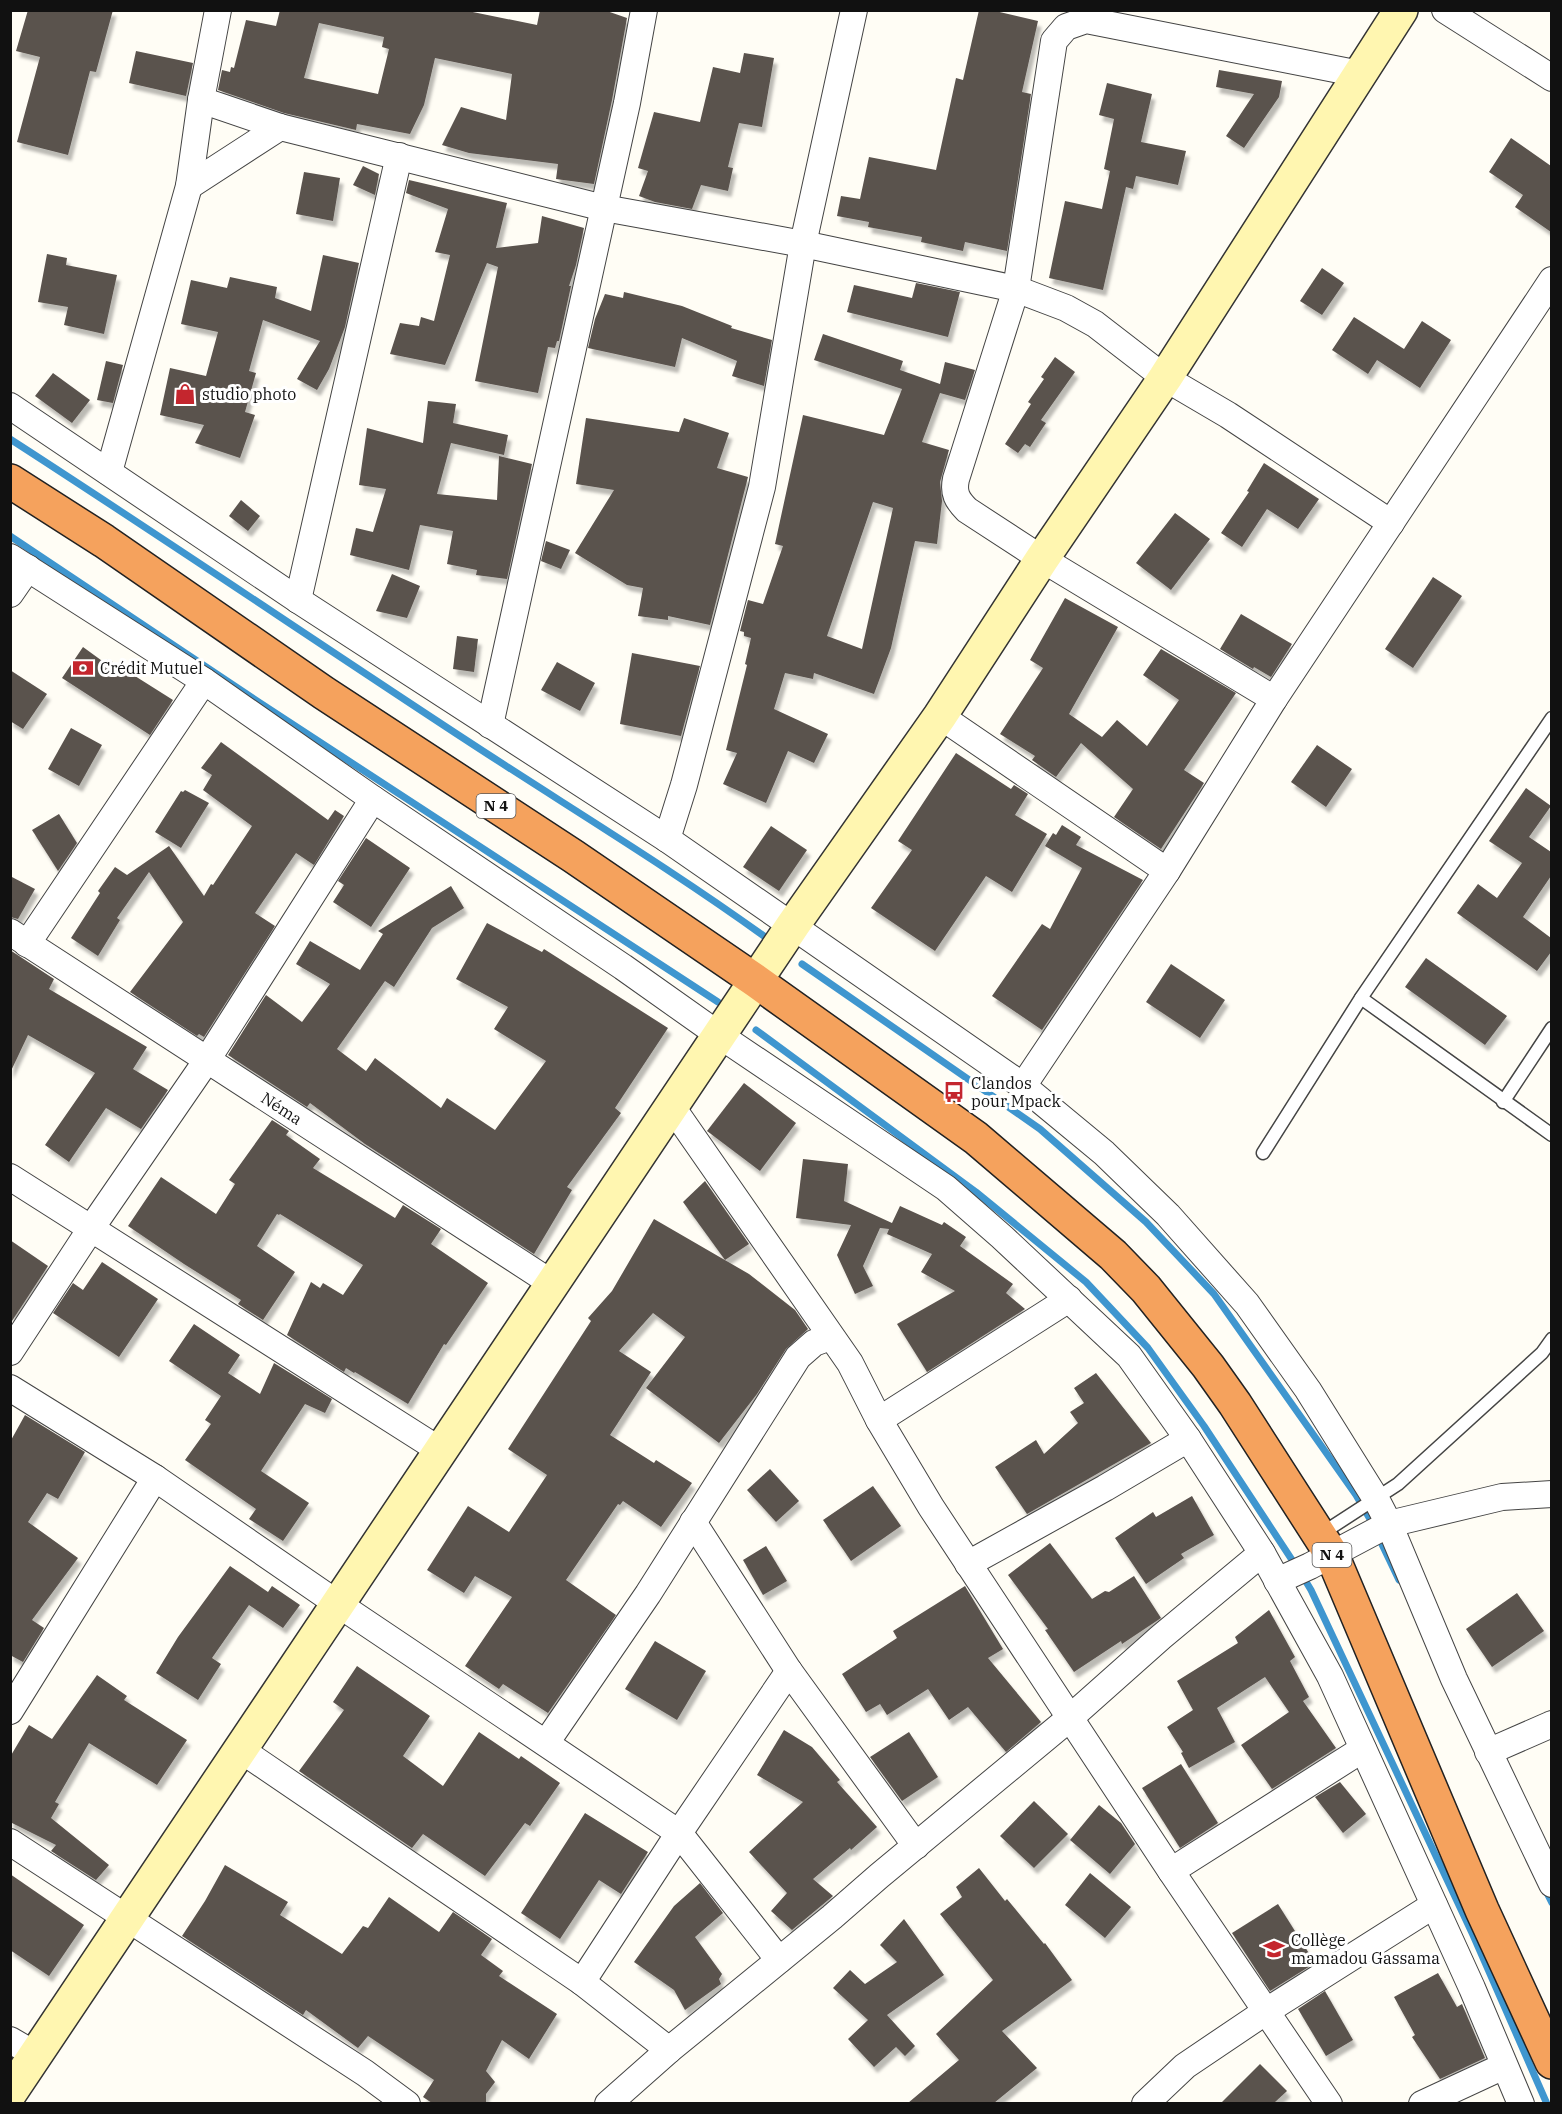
<svg xmlns="http://www.w3.org/2000/svg" width="1562" height="2114" font-family="'IBM Plex Serif',serif">
<style>
.lines{fill:none;stroke-linecap:round;stroke-linejoin:round}
.stream{stroke:#3f96cf;stroke-width:7}
.building{fill:#5a524d;fill-rule:evenodd;filter:url(#shadow)}
.lane-casing{stroke:#444;stroke-width:15}
.street-casing{stroke:#444;stroke-width:28}
.secondary-casing{stroke:#333;stroke-width:36}
.highway-casing{stroke:#222;stroke-width:36}
.lane{stroke:#fff;stroke-width:12}
.street{stroke:#fff;stroke-width:26}
.secondary{stroke:#fff6b0;stroke-width:33}
.highway{stroke:#f5a25d;stroke-width:33}
.labels{text-anchor:middle;stroke-width:6;stroke-linejoin:round;paint-order:stroke}
.shield{fill:#fff;stroke:#585858;stroke-width:1.5}
.shield-label{font-size:15px;font-weight:bold;fill:#111}
.poi-label{font-size:16px;fill:#111;stroke:#fff;text-anchor:start}
.street-label{font-size:16px;fill:#111;stroke:#fff}
</style>
<defs>
<filter id="shadow"><feDropShadow dx="3.5" dy="6" stdDeviation="1.5" flood-color="#0004"/></filter>
</defs>
<rect width="100%" height="100%" fill="#fffdf5"/>
<g class="lines">
<!-- stream -->
<g class="stream">
<path d="M10 439C162 537 312 639 463 738 565 805 670 868 768 939"/>
<polyline points="10,536 260,703 718,1002"/>
<polyline points="802,964 1040,1129 1146,1222 1214,1294 1356,1495 1374,1526"/>
<polyline points="756,1030 976,1192 1086,1282 1148,1348 1204,1426 1296,1566"/>
<polyline points="1378,1536 1399,1580"/>
<polyline points="1302,1575 1311,1590 1473,1935 1547,2104"/>
<polyline points="1545,1889 1552,1903"/>
</g>
</g>
<!-- building -->
<g class="building">
<polygon points="28,10 113,10 96,72 90,71 68,155 17,142 40,57 16,51"/>
<path d="M280 10H463L537 25 540 10H604L627 18 612 100 594 184 556 179 558 164 469 153 442 145 461 107 506 120 512 74 435 58 424 105 410 134 357 124 356 130 284 113 218 90 222 70 230 72 231 67 234 68 246 20 276 26ZM319 23 384 37 382 47 389 49 378 94 304 78Z"/>
<polygon points="979,10 991,10 1038,21 1022,92 1031,94 1007,251 965,242 963,251 921,242 922,237 868,227 869,222 837,216 841,196 860,199 869,157 936,170 956,78 963,80"/>
<polygon points="136,51 193,63 186,96 129,83"/>
<polygon points="744,53 774,58 762,127 739,123 728,167 733,168 728,191 701,185 692,209 655,202 639,196 648,171 638,168 654,112 700,122 713,67 740,73"/>
<polygon points="1219,70 1282,81 1279,97 1244,148 1226,136 1254,94 1216,87"/>
<polygon points="1107,83 1152,94 1141,142 1186,151 1178,185 1136,176 1133,189 1126,187 1103,290 1049,278 1065,201 1102,209 1110,171 1104,169 1114,119 1099,115"/>
<polygon points="1511,138 1551,166 1551,232 1515,207 1523,195 1489,172"/>
<polygon points="363,166 379,174 375,195 353,185"/>
<polygon points="304,172 340,178 333,221 296,214"/>
<polygon points="409,180 507,203 496,248 538,243 542,216 584,228 576,265 569,286 571,286 559,341 557,341 555,348 548,347 538,393 475,381 498,267 487,263 445,365 390,354 400,323 419,326 421,317 434,321 450,255 435,252 448,209 406,193"/>
<polygon points="47,254 67,258 66,265 117,275 104,334 64,325 68,307 38,302"/>
<polygon points="323,255 359,263 345,327 329,369 317,390 297,379 320,341 263,320 249,371 256,373 245,412 255,415 240,458 195,443 204,425 160,415 170,368 206,376 218,332 181,324 191,280 227,288 230,277 277,287 275,298 311,311"/>
<polygon points="1322,268 1344,283 1322,315 1300,301"/>
<polygon points="916,283 960,292 948,337 847,312 854,285 912,298"/>
<polygon points="624,292 682,306 732,326 731,328 772,340 764,386 732,376 737,361 682,338 675,367 588,348 595,319 605,294 623,298"/>
<polygon points="1354,317 1404,349 1422,321 1451,340 1420,388 1377,360 1368,374 1332,350"/>
<path d="M823 334 903 361 900 370 940 384 945 362 975 370 965 400 940 393 922 442 949 450 940 482 942 501 937 544 915 541 891 648 874 694 814 673 813 679 785 673 774 709 828 734 814 763 788 751 766 803 723 784 737 753 726 750 747 665 745 664 751 638 744 636V632L740 631 748 600 763 604 783 546 775 544 803 415 884 435 902 389 814 360ZM873 502 893 508 862 649 827 636Z"/>
<polygon points="1055,357 1075,372 1041,420 1046,423 1030,447 1025,444 1018,453 1005,444 1031,404 1028,402 1044,379 1041,377"/>
<polygon points="106,361 123,365 113,403 97,400"/>
<polygon points="53,373 90,400 72,423 35,396"/>
<polygon points="428,401 456,404 453,423 508,435 504,455 451,443 437,494 497,500 499,456 532,464 507,579 476,575 477,570 447,564 453,531 420,525 409,570 350,555 356,528 373,532 386,489 359,485 367,428 423,443"/>
<polygon points="586,418 679,432 684,418 729,433 717,468 748,477 710,625 668,616 668,620 638,616 643,588 627,585 575,553 614,490 576,484"/>
<polygon points="1264,463 1319,499 1298,529 1267,509 1242,547 1221,533 1249,492 1247,491"/>
<polygon points="241,500 260,516 248,531 229,516"/>
<polygon points="1175,513 1210,539 1171,590 1136,563"/>
<polygon points="546,541 570,550 561,569 541,561"/>
<polygon points="392,574 420,586 407,618 376,611"/>
<polygon points="1433,577 1462,596 1413,668 1385,649"/>
<polygon points="1065,598 1118,627 1069,714 1102,737 1117,720 1147,746 1179,700 1143,675 1161,649 1236,693 1184,770 1204,783 1161,849 1114,817 1133,789 1081,743 1056,777 1032,760 1035,756 1000,734 1043,668 1030,660"/>
<polygon points="1241,614 1292,644 1271,677 1254,667 1253,669 1220,649"/>
<polygon points="457,636 478,639 474,672 453,669"/>
<polygon points="83,647 105,663 108,659 173,700 150,735 62,678"/>
<polygon points="632,653 700,666 681,736 620,724"/>
<polygon points="557,662 595,683 580,711 541,690"/>
<polygon points="10,670 47,694 23,729 10,721"/>
<polygon points="71,728 102,745 79,786 48,769"/>
<polygon points="221,742 328,820 335,810 344,816 314,865 296,853 255,913 275,926 204,1037 199,1034 197,1036 130,992 183,922 149,872 117,918 120,920 98,956 71,938 100,893 98,891 115,867 127,875 169,846 204,896 211,884 213,885 252,826 203,790 212,775 201,768"/>
<polygon points="1317,745 1352,769 1326,807 1291,782"/>
<polygon points="956,753 1011,789 1014,785 1028,794 1015,815 1047,834 1012,892 986,876 935,951 871,908 912,850 898,841"/>
<polygon points="1526,788 1551,806 1529,837 1551,852 1551,876 1523,917 1551,938 1551,952 1537,971 1457,913 1478,884 1497,898 1522,863 1489,841"/>
<polygon points="185,790 209,803 181,848 155,832 181,791 183,792"/>
<polygon points="59,814 77,843 58,871 32,830"/>
<polygon points="1062,825 1081,837 1076,845 1143,880 1042,1030 992,996 1042,924 1050,929 1082,868 1045,846 1053,833 1056,835"/>
<polygon points="771,826 807,850 779,891 743,867"/>
<polygon points="366,838 410,868 371,927 333,902 344,885 338,881"/>
<polygon points="10,876 35,889 18,919 10,917"/>
<polygon points="451,886 464,908 432,928 394,987 385,981 337,1049 366,1071 375,1058 441,1108 447,1098 495,1130 546,1061 494,1029 508,1007 456,979 487,923 542,952 544,949 668,1028 615,1108 621,1113 567,1187 572,1190 534,1254 365,1144 310,1103 307,1107 228,1055 266,995 302,1022 330,984 296,964 310,941 360,970 383,934 378,931"/>
<polygon points="10,950 54,979 49,989 147,1047 133,1069 168,1090 141,1129 106,1108 69,1162 45,1145 95,1073 28,1035 10,1073"/>
<polygon points="1426,958 1507,1016 1485,1045 1405,987"/>
<polygon points="1171,964 1225,1000 1200,1038 1146,1002"/>
<polygon points="744,1083 796,1123 760,1171 707,1131"/>
<polygon points="272,1120 289,1131 286,1135 320,1159 313,1168 395,1218 403,1205 441,1229 431,1244 488,1283 446,1345 444,1344 408,1404 355,1372 354,1373 346,1368 344,1372 287,1335 311,1282 320,1288 323,1283 343,1295 363,1265 280,1214 279,1215 277,1214 257,1246 295,1272 263,1320 238,1304 241,1300 184,1264 128,1226 161,1177 216,1214 235,1184 229,1180"/>
<polygon points="803,1159 848,1164 844,1201 892,1223 900,1206 942,1225 944,1222 966,1237 960,1246 1013,1284 1006,1293 1025,1309 927,1372 897,1324 955,1291 921,1272 932,1254 887,1234 889,1229 880,1228 863,1266 873,1286 855,1294 837,1255 851,1225 796,1218"/>
<polygon points="705,1181 749,1244 725,1260 683,1202"/>
<polygon points="654,1219 749,1274 795,1310 808,1329 786,1349 757,1394 719,1443 646,1388 685,1337 653,1313 619,1351 651,1372 610,1435 654,1463 656,1460 692,1483 661,1527 623,1501 620,1505 618,1504 566,1580 616,1615 548,1713 503,1684 499,1689 465,1666 512,1597 475,1576 464,1593 427,1570 468,1506 509,1532 547,1475 508,1449 591,1321 588,1318 612,1291"/>
<polygon points="10,1240 48,1266 10,1324"/>
<polygon points="102,1262 158,1299 119,1357 53,1313 73,1283 83,1290"/>
<polygon points="194,1324 240,1355 228,1373 260,1394 274,1363 332,1399 325,1413 305,1404 261,1471 309,1503 283,1541 249,1519 256,1509 185,1460 211,1424 205,1420 221,1396 169,1361"/>
<polygon points="1096,1373 1151,1443 1027,1514 995,1467 1036,1440 1044,1454 1078,1423 1070,1412 1084,1403 1074,1388"/>
<polygon points="25,1415 85,1452 58,1499 47,1493 28,1522 78,1558 32,1620 44,1628 23,1662 10,1655 10,1442"/>
<polygon points="770,1469 799,1501 776,1522 747,1490"/>
<polygon points="873,1486 901,1526 851,1561 823,1520"/>
<polygon points="1192,1496 1214,1535 1181,1554 1184,1558 1146,1584 1115,1538 1153,1512 1156,1517"/>
<polygon points="1050,1543 1092,1599 1105,1591 1109,1592 1134,1576 1161,1618 1122,1644 1121,1641 1074,1672 1045,1630 1048,1629 1008,1575"/>
<polygon points="766,1546 787,1581 763,1595 743,1560"/>
<polygon points="230,1566 268,1592 272,1586 300,1605 283,1628 249,1605 212,1658 221,1664 198,1700 156,1673 178,1637"/>
<polygon points="965,1586 1003,1649 988,1658 1041,1722 1006,1752 968,1707 949,1720 928,1689 887,1715 880,1704 866,1712 842,1674 897,1638 893,1631"/>
<polygon points="1517,1593 1544,1631 1492,1667 1466,1629"/>
<polygon points="1269,1610 1295,1657 1290,1661 1309,1697 1303,1701 1336,1748 1272,1789 1241,1745 1289,1712 1265,1677 1217,1708 1235,1742 1189,1768 1181,1753 1183,1752 1167,1727 1193,1710 1177,1681 1238,1643 1235,1637"/>
<polygon points="655,1641 706,1671 677,1720 625,1689"/>
<polygon points="357,1666 430,1716 403,1756 443,1786 479,1732 519,1759 521,1756 560,1783 530,1826 525,1823 485,1876 423,1834 412,1848 299,1771 344,1710 333,1702"/>
<polygon points="97,1675 127,1696 124,1700 187,1740 157,1785 89,1743 55,1802 59,1804 51,1818 109,1865 96,1880 51,1851 56,1845 10,1822 10,1757 29,1725 52,1739"/>
<polygon points="784,1730 812,1747 840,1780 837,1782 877,1827 851,1850 850,1848 813,1879 833,1896 792,1930 771,1911 787,1893 749,1852 803,1802 757,1775"/>
<polygon points="909,1732 938,1777 902,1801 870,1757"/>
<polygon points="1181,1764 1218,1823 1180,1848 1142,1788"/>
<polygon points="1340,1782 1366,1814 1343,1833 1315,1797"/>
<polygon points="1034,1801 1068,1834 1034,1868 1000,1836"/>
<polygon points="1099,1805 1121,1823 1135,1844 1110,1874 1070,1840"/>
<polygon points="585,1813 648,1852 621,1894 599,1880 560,1939 521,1913"/>
<polygon points="225,1865 288,1902 280,1915 342,1954 363,1926 368,1928 389,1897 439,1932 453,1912 492,1939 481,1955 503,1971 499,1976 557,2014 529,2059 502,2040 486,2071 495,2082 486,2094 486,2103 432,2103 423,2097 434,2080 368,2036 358,2048 306,2010 303,2015 182,1936 205,1901"/>
<polygon points="979,1868 1005,1901 1007,1899 1044,1944 1045,1943 1072,1980 1002,2031 1037,2068 994,2103 908,2103 959,2060 936,2034 993,1980 940,1914 962,1897 956,1887"/>
<polygon points="1090,1873 1131,1907 1105,1938 1065,1905"/>
<polygon points="10,1874 84,1925 49,1976 10,1950"/>
<polygon points="700,1883 723,1913 695,1937 722,1974 719,1979 721,1984 685,2010 674,1990 634,1962 674,1906"/>
<polygon points="1278,1904 1315,1963 1270,1991 1232,1933"/>
<polygon points="904,1919 944,1975 887,2015 915,2046 905,2056 896,2047 874,2067 848,2039 868,2020 833,1988 850,1970 865,1984 897,1962 880,1945"/>
<polygon points="1438,1973 1457,2007 1462,2004 1485,2058 1440,2079 1412,2037 1415,2035 1394,1997"/>
<polygon points="1325,1991 1353,2040 1326,2056 1298,2009"/>
<polygon points="1260,2064 1287,2091 1274,2103 1221,2103"/>
</g>
<g class="lines">
<defs>
<g id="lane">
<polyline points="1361,998 1552,1135"/>
<polyline points="1503,1102 1552,1028"/>
<polyline points="1263,1153 1361,998 1552,718"/>
<polyline points="1321,1534 1398,1484 1542,1353 1552,1339"/>
</g>
<g id="street">
<polyline points="1445,10 1552,78"/>
<polyline points="201,100 280,127 604,208 803,244 1016,289 1066,308 1095,324 1165,378 1228,415 1391,523"/>
<polyline points="189,186 280,127"/>
<polyline points="10,406 298,600 667,839 1023,1086 1104,1153 1168,1215 1247,1304 1308,1390 1376,1499 1389,1524 1454,1679 1552,1884"/>
<polyline points="109,472 189,186 201,100 218,10"/>
<polyline points="10,557 204,681 373,799 623,967 719,1035 946,1188 1002,1237 1129,1356 1188,1439 1262,1553 1330,1676 1472,1988 1521,2104"/>
<polyline points="10,594 28,568"/>
<polyline points="298,600 399,156"/>
<path d="M1274 699 1042 559 967 510C957 500 953 493 956 479L1016 289 1054 41 1066 27 1086 20 1360 74"/>
<polyline points="940,716 1167,871"/>
<polyline points="490,725 627,103 644,10"/>
<polyline points="667,839 684,785 762,487 803,244 854,10"/>
<path id="s1" d="M10 932 553 1284"/>
<polyline points="27,944 204,681"/>
<polyline points="1023,1086 1167,871 1274,699 1552,280"/>
<polyline points="672,1107 850,1363 879,1420 931,1507 1171,1871 1329,2104"/>
<polyline points="10,1177 441,1451"/>
<polyline points="10,1352 92,1227 207,1060 373,799"/>
<polyline points="10,1388 155,1478 338,1604 679,1833 779,1960"/>
<polyline points="879,1420 1069,1299"/>
<polyline points="693,1522 789,1671 916,1846"/>
<polyline points="968,1564 1105,1488 1188,1439"/>
<polyline points="1277,1581 1310,1566 1389,1524 1502,1497 1552,1494"/>
<polyline points="10,1711 155,1478"/>
<polyline points="546,1743 648,1594 798,1357 814,1343 830,1337"/>
<polyline points="241,1750 582,1982 669,2050"/>
<polyline points="1488,1752 1552,1724"/>
<polyline points="10,1842 365,2073 407,2104"/>
<polyline points="1171,1871 1363,1749"/>
<polyline points="582,1982 679,1833 789,1671"/>
<polyline points="10,2040 36,2055"/>
<polyline points="608,2104 669,2050 832,1917 879,1876 1071,1717 1161,1637 1262,1553"/>
<polyline points="1145,2104 1185,2066 1265,2012 1434,1905"/>
<polyline points="1422,2104 1504,2066"/>
</g>
<polyline id="secondary" points="10,2093 793,925 940,716 1042,559 1165,378 1401,10"/>
<polyline id="highway" points="10,481 104,541 324,693 573,856 756,981 976,1138 1113,1255 1146,1289 1208,1366 1235,1404 1332,1555 1482,1910 1552,2062"/>
</defs>
<!-- lane casing -->
<use href="#lane" class="lane-casing"/>
<!-- street casing -->
<use href="#street" class="street-casing"/>
<!-- secondary casing -->
<use href="#secondary" class="secondary-casing"/>
<!-- highway casing -->
<use href="#highway" class="highway-casing"/>
<!-- lane -->
<use href="#lane" class="lane"/>
<!-- street -->
<use href="#street" class="street"/>
<!-- secondary -->
<use href="#secondary" class="secondary"/>
<!-- highway -->
<use href="#highway" class="highway"/>
</g>
<!-- icons -->
<defs>
<symbol id="shop-bare" viewBox="-9 -9 18 18"><path d="M-5-2.5h2.3a2.7 3.5 0 0 1 5.4 0H5L5.5 6h-11ZM-1.5-2.5h3a1.5 2.3 0 0 0-3 0Z" fill="#c4262e" stroke="#fff" stroke-width="2.5" paint-order="stroke"/></symbol>
<symbol id="bank-bare" viewBox="-9 -9 18 18"><path d="M-6-4H6V4H-6ZM0-2.3a2.3 2.3 0 1 0 0 4.6a2.3 2.3 0 1 0 0-4.6Z" fill="#c4262e" stroke="#fff" stroke-width="2.5" paint-order="stroke"/></symbol>
<symbol id="bus-bare" viewBox="-9 -9 18 18"><path d="M-5-6H5V4H4V6H2V4H-2V6H-4V4H-5ZM-3.5-4V0h7V-4ZM-3.5 1.2v1.5H-2V1.2ZM2 1.2v1.5H3.5V1.2Z" fill="#c4262e" stroke="#fff" stroke-width="2.5" paint-order="stroke"/></symbol>
<symbol id="school-bare" viewBox="-9 -9 18 18"><path d="M0-5L7-2L0 1L-7-2ZM-4 1L0 2.5L4 1V4Q0 6-4 4Z" fill="#c4262e" stroke="#fff" stroke-width="2.5" paint-order="stroke"/></symbol>
</defs>
<g fill-rule="evenodd">
<use href="#shop-bare" x="170" y="379" width="30" height="30"/>
<use href="#bank-bare" x="68" y="653" width="30" height="30"/>
<use href="#bus-bare" x="939" y="1077" width="30" height="30"/>
<use href="#school-bare" x="1259" y="1934" width="30" height="30"/>
</g>
<g class="labels">
<!-- shield labels -->
<g class="shield">
<rect x="476.5" y="794" width="39" height="24" rx="4.5"/>
<rect x="1312.5" y="1543" width="39" height="24" rx="4.5"/>
</g>
<g class="shield-label">
<text x="496" y="811">N 4</text>
<text x="1332" y="1560">N 4</text>
</g>
<!-- poi labels -->
<g class="poi-label">
<text x="202" y="400">studio photo</text>
<text x="100" y="674">Crédit Mutuel</text>
<text x="971" y="1089">Clandos<tspan x="971" dy="18">pour Mpack</tspan></text>
<text x="1291" y="1946">Collège<tspan x="1291" dy="18">mamadou Gassama</tspan></text>
</g>
<!-- street labels -->
<g class="street-label">
<text dy="6" stroke="none"><textPath href="#s1" startOffset="324">Néma</textPath></text>
</g>
</g>
<!-- border -->
<rect width="1562" height="2114" fill="none" stroke="#111111" stroke-width="24"/>
</svg>
